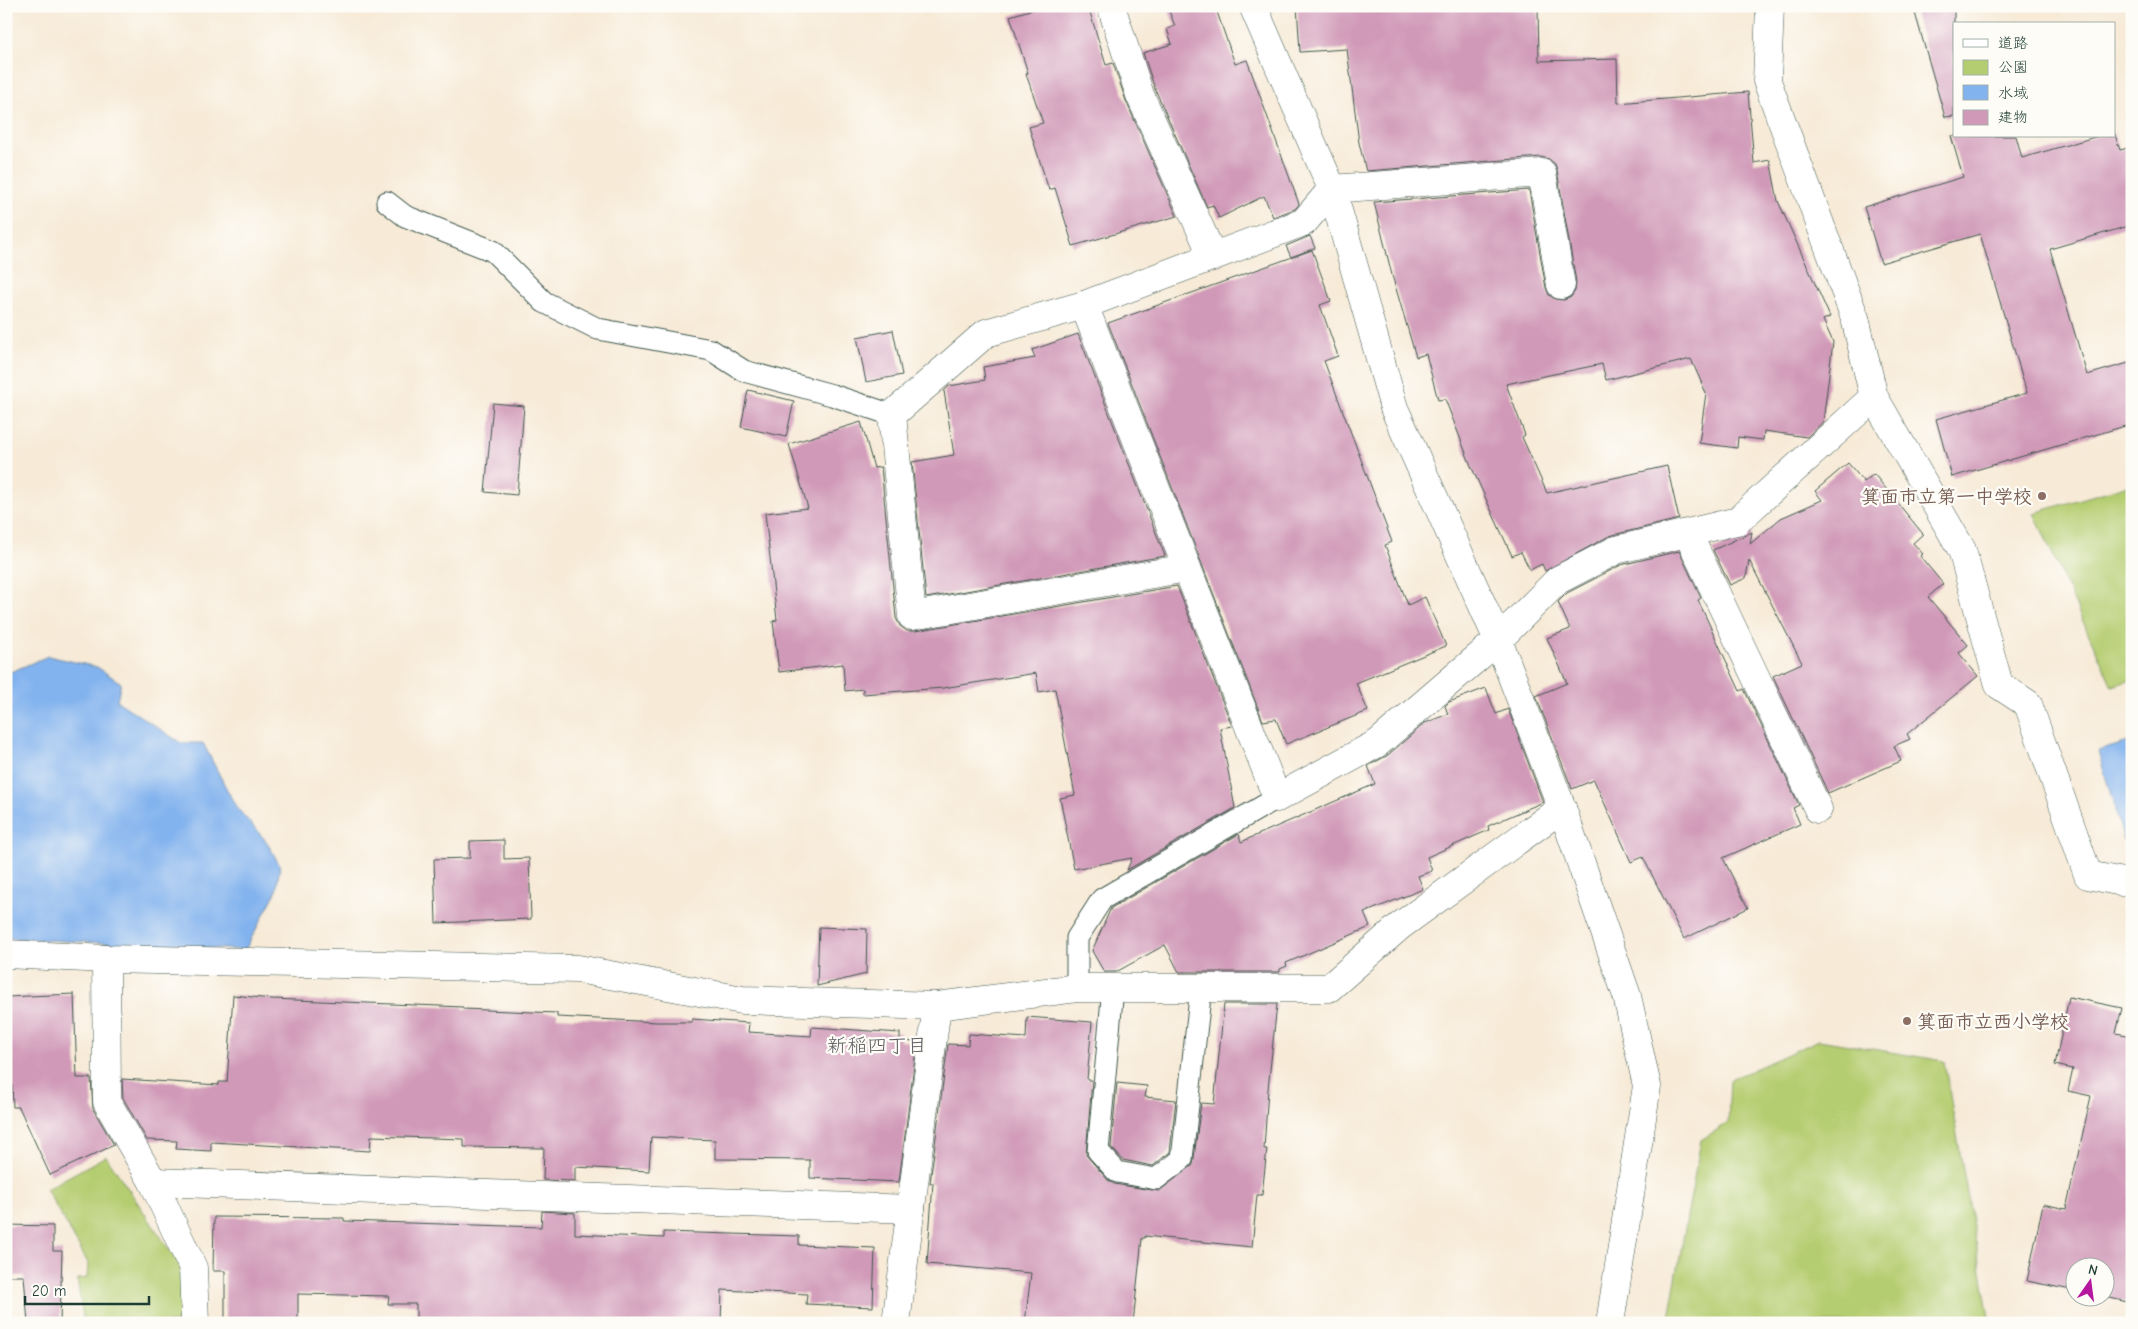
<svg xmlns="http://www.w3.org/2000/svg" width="2138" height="1329" font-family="'Comic Neue','Klee One',sans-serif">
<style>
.green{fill:#b5cd71;stroke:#6a8552}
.water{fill:#83b3ee;stroke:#517891}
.building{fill:#d099b8}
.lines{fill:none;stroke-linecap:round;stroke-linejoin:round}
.service-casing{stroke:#3f574c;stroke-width:23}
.minor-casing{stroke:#3f574c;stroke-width:29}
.service{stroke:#fff;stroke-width:21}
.minor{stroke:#fff;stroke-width:28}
.education-dot{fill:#8d6e63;stroke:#fdfcf7;stroke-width:2}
.labels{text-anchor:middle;stroke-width:4.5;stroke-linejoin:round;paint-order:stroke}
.education-label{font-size:19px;font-weight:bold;fill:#785e54;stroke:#fdfcf7;text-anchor:end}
.neighbourhood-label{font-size:20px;fill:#5d5d62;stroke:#fdfcf7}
</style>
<rect width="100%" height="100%" fill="#fdfcf7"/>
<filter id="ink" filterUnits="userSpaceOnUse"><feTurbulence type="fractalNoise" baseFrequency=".02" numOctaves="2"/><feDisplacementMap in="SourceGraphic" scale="10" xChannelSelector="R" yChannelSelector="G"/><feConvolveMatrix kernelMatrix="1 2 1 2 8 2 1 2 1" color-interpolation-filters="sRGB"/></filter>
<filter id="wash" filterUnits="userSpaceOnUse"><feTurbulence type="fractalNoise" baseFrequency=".0096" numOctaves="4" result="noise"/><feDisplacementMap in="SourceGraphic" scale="20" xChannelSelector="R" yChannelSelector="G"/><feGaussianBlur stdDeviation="1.12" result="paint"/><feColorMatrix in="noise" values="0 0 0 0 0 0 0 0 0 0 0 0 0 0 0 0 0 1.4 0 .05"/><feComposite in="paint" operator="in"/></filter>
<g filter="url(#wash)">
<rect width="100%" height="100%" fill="#f7ead7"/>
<!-- green -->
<g class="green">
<polygon points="2132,484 2132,680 2112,686 2034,513"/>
<polygon points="1819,1040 1944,1061 1990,1323 1668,1323 1701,1140 1728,1123 1730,1080"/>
<polygon points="106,1156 181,1267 183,1323 84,1323 77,1279 87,1278 88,1263 46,1189"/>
</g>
<!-- water -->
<g class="water">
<polygon points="48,656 97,667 121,683 117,701 181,743 203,743 236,807 267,842 280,866 276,892 245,950 6,938 6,674"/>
<polygon points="2132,741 2132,837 2124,840 2098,751"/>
</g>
<g id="blocks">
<!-- building -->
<g class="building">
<polygon points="1043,6 1088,6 1106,65 1113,63 1126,101 1177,216 1073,246 1055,188 1049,190 1029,127 1043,123 1026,74 1028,73 1010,16"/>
<polygon points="1167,6 1215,6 1235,64 1247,60 1299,204 1295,209 1273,217 1264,196 1219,218 1213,205 1207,207 1155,89 1143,53 1172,44 1167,29 1175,26"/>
<polygon points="1297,6 1538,6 1539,61 1617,59 1618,103 1748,92 1754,163 1770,160 1778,201 1830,317 1823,320 1833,342 1823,422 1807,437 1764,431 1763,440 1738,437 1737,448 1699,443 1706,393 1691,359 1606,380 1602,364 1506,384 1525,435 1522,437 1547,493 1667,466 1679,519 1609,536 1545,571 1542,564 1530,570 1521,552 1512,556 1471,466 1445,399 1438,400 1426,354 1416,357 1392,275 1374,202 1529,190 1546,288 1549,295 1555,299 1564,300 1571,297 1575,291 1576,282 1557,170 1555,164 1549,159 1541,157 1366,171 1359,143 1347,49 1300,52"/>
<polygon points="1936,6 1954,6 1954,116 1945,117 1915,13"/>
<polygon points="2114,132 2120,150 2132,147 2132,225 2050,249 2087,375 2132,362 2132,424 1952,477 1936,419 2027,393 1980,234 1881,263 1864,207 1963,177 1951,136 2016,136 2022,158 2098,136 2114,136"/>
<polygon points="1310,236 1315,248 1291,257 1286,246"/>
<polygon points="1312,250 1331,301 1320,305 1338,356 1324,361 1392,542 1385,545 1408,605 1425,597 1446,646 1356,683 1368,711 1286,744 1276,719 1263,721 1108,323"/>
<polygon points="893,330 902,375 866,382 857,337"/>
<polygon points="1078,334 1165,556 926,598 912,462 954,455 944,391 949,386 985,380 983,367 1035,358 1032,350"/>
<polygon points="748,390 794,401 786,437 741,427"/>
<polygon points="493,403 524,406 517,495 485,492"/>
<polygon points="861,422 874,468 881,467 896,618 900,626 907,631 915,631 1177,586 1232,726 1220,728 1235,808 1127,870 1132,858 1074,869 1060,798 1075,795 1055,689 1039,692 1036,673 943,688 863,694 863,689 845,691 843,664 779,672 773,621 777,620 765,513 808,508 789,444"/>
<polygon points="1848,463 1864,482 1874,474 1923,534 1913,543 1923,554 1920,556 1943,584 1928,597 1968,645 1959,653 1978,676 1907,734 1910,739 1894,746 1901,761 1828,793 1773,676 1802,663 1749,560 1746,578 1730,585 1713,550 1752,532 1750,544 1781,518 1822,500 1815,491"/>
<polygon points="1679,551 1701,598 1698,600 1740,691 1744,689 1799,805 1793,808 1800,824 1723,858 1748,908 1684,939 1643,857 1631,862 1594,780 1572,789 1536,696 1567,683 1547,638 1570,629 1558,602 1567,593 1621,565"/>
<polygon points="1486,688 1496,714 1508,709 1543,802 1488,826 1489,830 1427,857 1432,871 1418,876 1423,889 1364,913 1370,927 1286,963 1287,966 1280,969 1280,972 1179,972 1165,945 1116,972 1104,972 1092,951 1111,908 1239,834 1241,842 1375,784 1368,766 1388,755 1425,723 1448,714 1445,706 1449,702"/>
<polygon points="504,840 504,859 529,858 531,919 436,923 434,859 470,858 470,841"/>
<polygon points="819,927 867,929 866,974 817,986"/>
<polygon points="74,994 77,1078 91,1078 93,1109 114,1145 50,1175 19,1107 13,1107 12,1082 6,1082 6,997"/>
<polygon points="233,995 272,999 463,1007 463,1009 557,1013 557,1017 657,1022 692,1022 692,1019 749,1023 748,1032 811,1036 812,1027 900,1033 900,1041 917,1042 899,1182 810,1178 810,1160 715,1159 715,1140 651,1137 649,1171 575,1167 575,1181 543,1180 544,1148 464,1147 464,1139 371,1136 370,1151 211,1142 211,1151 176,1149 177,1141 147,1140 123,1098 122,1079 219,1085 219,1082 227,1082"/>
<polygon points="2069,997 2122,1008 2116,1033 2132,1036 2132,1303 2101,1296 2106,1296 2106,1266 2076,1266 2076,1291 2027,1281 2043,1204 2066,1209 2091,1096 2068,1091 2073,1069 2055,1065"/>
<polygon points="1224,1004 1277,1004 1268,1089 1264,1149 1267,1149 1262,1195 1257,1195 1252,1247 1145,1236 1145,1238 1142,1238 1133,1323 1025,1323 1031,1273 927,1264 933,1183 930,1183 948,1044 968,1045 969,1034 1026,1038 1027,1017 1092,1022 1087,1080 1092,1080 1086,1155 1108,1180 1114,1184 1159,1191 1193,1165 1201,1103 1214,1104"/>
<polygon points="1117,1083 1147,1086 1145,1097 1176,1100 1170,1152 1153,1166 1123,1160 1111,1147"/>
<polygon points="542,1211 575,1213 575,1234 664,1238 664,1232 799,1236 799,1245 875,1248 873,1307 806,1304 807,1294 722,1290 721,1323 416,1323 416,1304 388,1304 389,1296 298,1294 298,1323 225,1323 225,1271 213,1271 214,1217 344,1218 344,1221 541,1227"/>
<polygon points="6,1225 53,1226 53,1251 62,1251 60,1323 28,1323 24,1276 6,1276"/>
</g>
</g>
</g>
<g filter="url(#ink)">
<use href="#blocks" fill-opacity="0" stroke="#3f574c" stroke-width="1"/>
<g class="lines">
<defs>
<g id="service">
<polyline points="387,202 405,216 493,251 544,302 598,329 711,350 744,371 832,395 892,415"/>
<polyline points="1077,988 1077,938 1102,899 1277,798"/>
<polyline points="1113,988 1098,1151 1117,1172 1156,1179 1182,1159 1201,988"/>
</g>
<g id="minor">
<polyline points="1111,6 1140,95 1213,257"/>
<polyline points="1253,6 1332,189 1394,408 1498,640 1562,808 1627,996 1647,1086 1610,1323"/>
<polyline points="1770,6 1767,81 1855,318 1874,397 1962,550 1999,685 2028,704 2088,875 2132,884"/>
<polyline points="1084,305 1277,798 1378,743 1498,640 1558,580 1616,550 1737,521 1874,397"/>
<polyline points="1688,534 1818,809"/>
<polyline points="1187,568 912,616 892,415 986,333 1084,305 1304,222 1332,189 1542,173 1561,285"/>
<polyline points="6,954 106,959 578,969 742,1000 937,1006 1077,988 1329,988 1400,926 1562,808"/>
<polyline points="106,959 107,1102 153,1182 193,1268 195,1323"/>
<polyline points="153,1182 911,1209"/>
<polyline points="896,1323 937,1006"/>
</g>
</defs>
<!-- service casing -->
<use href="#service" class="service-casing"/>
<!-- minor casing -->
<use href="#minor" class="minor-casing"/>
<!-- service -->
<use href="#service" class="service"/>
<!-- minor -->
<use href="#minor" class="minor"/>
</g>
</g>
<!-- markers -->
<g class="education-dot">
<circle cx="2042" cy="496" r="5"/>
<circle cx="1907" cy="1021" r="5"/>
</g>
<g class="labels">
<!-- education labels -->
<g class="education-label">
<text x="2032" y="503">箕面市立第一中学校</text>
<text x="1917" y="1028" text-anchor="start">箕面市立西小学校</text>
</g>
<!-- neighbourhood labels -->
<g class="neighbourhood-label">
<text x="877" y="1052">新稲四丁目</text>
</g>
</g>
<!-- margin -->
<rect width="2138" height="1329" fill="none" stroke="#fdfcf7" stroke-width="25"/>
<!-- legend -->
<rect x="1953" y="22" width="162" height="115" fill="#fdfcf7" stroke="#a4b0a9"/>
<rect x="1963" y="39" width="25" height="8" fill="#ffffff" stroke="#a4b0a9"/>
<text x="1998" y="48" font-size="15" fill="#1f3d34">道路</text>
<rect x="1963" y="60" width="25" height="15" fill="#b5cd71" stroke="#a4b0a9"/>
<text x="1998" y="72" font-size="15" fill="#1f3d34">公園</text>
<rect x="1963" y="85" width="25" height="15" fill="#83b3ee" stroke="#a4b0a9"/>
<text x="1998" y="98" font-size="15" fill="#1f3d34">水域</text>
<rect x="1963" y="110" width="25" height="15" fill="#d099b8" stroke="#a4b0a9"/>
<text x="1998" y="122" font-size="15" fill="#1f3d34">建物</text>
<!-- north arrow -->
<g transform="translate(2090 1282) rotate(14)"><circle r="24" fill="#fdfcf7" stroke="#a4b0a9"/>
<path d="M0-4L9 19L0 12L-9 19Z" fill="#b5179e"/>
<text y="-8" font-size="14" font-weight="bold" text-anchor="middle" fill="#1f3d34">N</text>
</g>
<!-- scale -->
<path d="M25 1296v8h124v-8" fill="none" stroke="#1f3d34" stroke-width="2.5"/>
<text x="32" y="1296" font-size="15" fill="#1f3d34" stroke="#fdfcf7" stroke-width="4" paint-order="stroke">20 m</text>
</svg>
